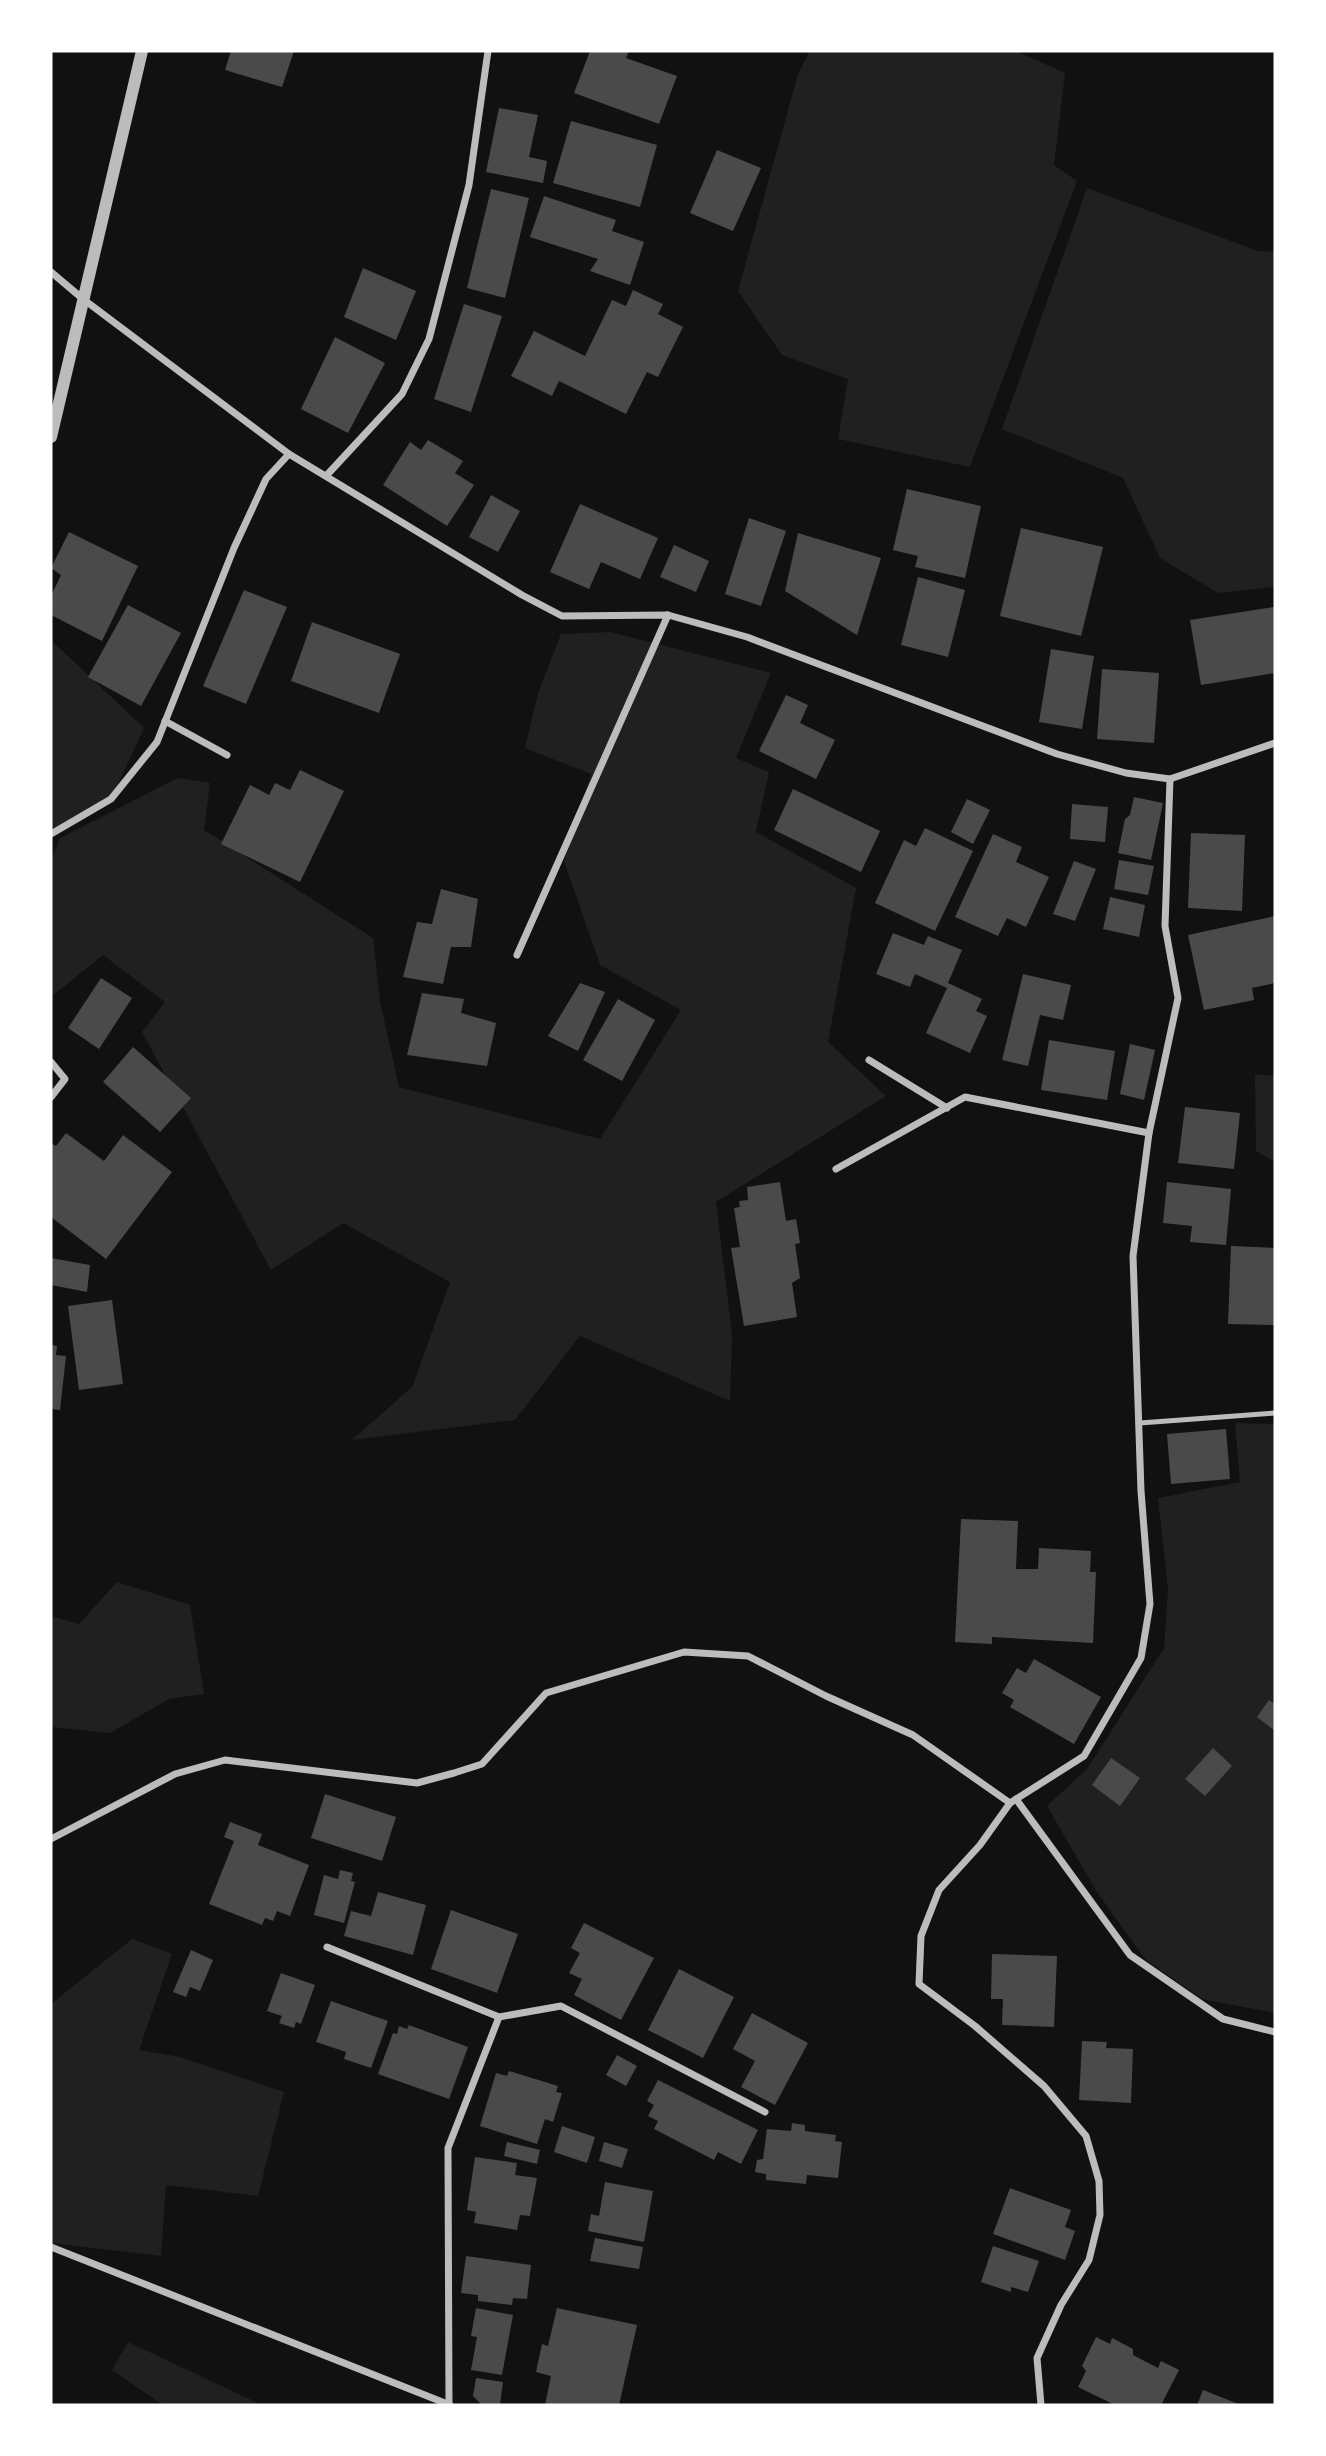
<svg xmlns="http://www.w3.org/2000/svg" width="1326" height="2456" font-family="'Work Sans',sans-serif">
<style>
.green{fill:#202020}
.building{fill:#4a4a4a}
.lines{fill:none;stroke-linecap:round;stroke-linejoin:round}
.service{stroke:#bcbcbc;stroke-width:5}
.minor{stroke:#bcbcbc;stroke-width:7}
.tertiary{stroke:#bcbcbc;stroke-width:12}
</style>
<rect width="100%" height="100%" fill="#111"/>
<!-- green -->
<g class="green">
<polygon points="810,51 1016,51 1065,73 1054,165 1077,181 970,467 838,439 848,379 782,355 738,291 798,74"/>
<polygon points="1087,188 1258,251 1275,252 1275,587 1218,593 1160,558 1123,478 1002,429"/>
<polygon points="610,632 771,673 736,758 769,772 756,832 856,888 828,1042 886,1096 716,1202 732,1334 730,1401 580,1336 515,1420 352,1440 412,1387 450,1282 343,1223 271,1270 142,1032 165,1002 103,955 51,997 51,860 60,838 178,778 210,783 204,830 373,938 380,1001 399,1087 600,1139 681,1010 600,965 564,861 591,774 525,748 538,693 561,634"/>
<polygon points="51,640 144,728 111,799 51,834"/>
<polygon points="1255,1074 1275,1076 1275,1162 1256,1151"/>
<polygon points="1235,1423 1275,1424 1275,2013 1202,1999 1145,1959 1097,1892 1047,1806 1087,1769 1164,1648 1168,1589 1158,1498 1240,1482"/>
<polygon points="117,1582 190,1605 204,1694 169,1699 110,1733 51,1727 51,1616 79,1624"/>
<polygon points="132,1939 172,1954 139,2050 180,2057 284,2092 258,2196 166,2185 161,2256 51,2243 51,2004"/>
<polygon points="128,2342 262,2405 163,2405 112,2370"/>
</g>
<!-- building -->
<g class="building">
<polygon points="231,51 294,51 282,87 225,70"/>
<polygon points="590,51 629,51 626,58 677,76 659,124 574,93"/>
<polygon points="499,108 538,115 529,157 547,161 543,183 486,172"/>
<polygon points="571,121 657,145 640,207 553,183"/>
<polygon points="717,150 761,168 733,231 690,213"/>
<polygon points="491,189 529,198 505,298 467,288"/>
<polygon points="544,196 616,220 612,231 644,242 630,285 590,271 598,259 530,237"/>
<polygon points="363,268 416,291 396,340 344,317"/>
<polygon points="633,290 663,304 658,314 683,327 658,377 647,372 626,414 559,381 552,396 511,376 534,331 585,356 612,300 626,306"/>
<polygon points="464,304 502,316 471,412 434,399"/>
<polygon points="335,337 385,363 348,433 301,409"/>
<polygon points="428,440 463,461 455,473 474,485 447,526 383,485 410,442 421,450"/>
<polygon points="907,489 981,506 965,578 915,567 918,556 893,550"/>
<polygon points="491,495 520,511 498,552 469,537"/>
<polygon points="580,504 658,538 640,579 601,562 589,589 550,572"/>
<polygon points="749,518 786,531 761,606 725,594"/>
<polygon points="1021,528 1103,547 1081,636 1000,616"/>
<polygon points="69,532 138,566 102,641 51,615 51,596 61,575 51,568"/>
<polygon points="798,533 881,558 857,635 785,591"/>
<polygon points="674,545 709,561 696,592 660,577"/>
<polygon points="918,577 965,590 948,657 901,645"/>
<polygon points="244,590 287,607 246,704 203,686"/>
<polygon points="128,605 181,633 141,706 88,677"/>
<polygon points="1274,607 1275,673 1201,685 1190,620"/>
<polygon points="312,622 400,654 379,713 291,681"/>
<polygon points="1051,649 1094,656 1082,729 1039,722"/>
<polygon points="1102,669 1159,673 1154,743 1097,739"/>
<polygon points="786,695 808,705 800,723 835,740 816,779 759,751"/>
<polygon points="300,770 344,791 300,882 221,844 250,785 269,795 275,783 290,790"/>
<polygon points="793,789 880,831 861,872 774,830"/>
<polygon points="1134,797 1163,803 1151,860 1118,853 1125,819 1130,815"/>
<polygon points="967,799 990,810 973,844 951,832"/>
<polygon points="1072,804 1108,807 1105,842 1070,839"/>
<polygon points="925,828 973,851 935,931 875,903 904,840 916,846"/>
<polygon points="1191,833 1245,835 1242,911 1188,908"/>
<polygon points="993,834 1022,847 1016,862 1049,877 1026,927 1007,918 998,936 955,917"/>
<polygon points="1119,860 1154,866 1148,895 1114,889"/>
<polygon points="1074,861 1096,869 1075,921 1053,914"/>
<polygon points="441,889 478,899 471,947 451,947 443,984 403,977 417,922 432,924"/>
<polygon points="1110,897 1145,905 1139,937 1103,929"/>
<polygon points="1275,916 1275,983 1252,988 1254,1000 1204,1010 1188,935"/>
<polygon points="893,933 924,945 928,936 962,950 948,983 982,999 976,1011 987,1016 970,1053 926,1033 947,988 915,974 910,987 876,974"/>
<polygon points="1023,974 1071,985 1063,1020 1040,1015 1028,1066 1002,1060"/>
<polygon points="101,978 132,998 99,1049 68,1028"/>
<polygon points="580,983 605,992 578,1051 548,1036"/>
<polygon points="422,993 464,999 461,1013 496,1023 487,1066 407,1055"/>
<polygon points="618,999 655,1020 622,1081 583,1060"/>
<polygon points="1049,1040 1115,1051 1107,1100 1041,1090"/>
<polygon points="1130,1044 1155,1050 1144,1100 1120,1094"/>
<polygon points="133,1047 191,1098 160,1132 103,1082"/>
<polygon points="1185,1107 1240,1113 1234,1169 1178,1163"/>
<polygon points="66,1133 104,1161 123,1135 172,1172 106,1259 51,1217 51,1143 56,1146"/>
<polygon points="780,1182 786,1221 796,1219 800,1243 795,1244 800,1278 792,1283 797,1317 744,1326 731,1248 740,1247 734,1208 740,1207 739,1201 748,1200 747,1187"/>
<polygon points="1167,1182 1231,1189 1226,1245 1190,1242 1192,1226 1163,1223"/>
<polygon points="1231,1246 1275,1248 1275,1325 1228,1324"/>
<polygon points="51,1258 90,1265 87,1292 51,1285"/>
<polygon points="112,1300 123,1384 79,1390 68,1306"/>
<polygon points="51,1345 57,1346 56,1355 66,1356 60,1410 51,1409"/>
<polygon points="1226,1429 1230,1479 1171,1484 1167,1434"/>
<polygon points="961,1519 1018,1521 1016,1569 1038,1569 1039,1548 1091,1551 1090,1572 1096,1572 1093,1643 992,1637 992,1644 955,1642"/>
<polygon points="1034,1659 1101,1697 1074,1744 1010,1707 1014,1700 1002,1693 1017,1668 1026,1673"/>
<polygon points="1269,1700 1275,1704 1275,1731 1257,1717"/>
<polygon points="1213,1748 1232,1766 1205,1796 1185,1779"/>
<polygon points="1111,1758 1140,1778 1120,1806 1092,1785"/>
<polygon points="325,1794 396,1817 382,1861 311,1838"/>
<polygon points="230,1822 262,1834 258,1845 309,1865 290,1916 277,1911 273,1921 265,1918 262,1925 209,1904 234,1841 224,1837"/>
<polygon points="340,1870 353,1873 351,1881 355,1882 344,1923 314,1915 324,1875 338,1879"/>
<polygon points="378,1892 426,1905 413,1955 344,1936 351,1911 371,1916"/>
<polygon points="451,1910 518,1934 497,1993 431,1969"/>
<polygon points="584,1923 654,1958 621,2020 574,1995 582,1979 569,1973 580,1953 571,1948"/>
<polygon points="191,1950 213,1960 200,1991 190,1987 186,1997 173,1992"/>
<polygon points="992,1954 1057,1956 1054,2027 1002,2025 1003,1999 991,1999"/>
<polygon points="679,1969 734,1997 703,2058 648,2030"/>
<polygon points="281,1973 315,1985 301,2024 296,2022 294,2028 279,2023 282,2016 267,2011"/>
<polygon points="331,2001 388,2021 371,2068 344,2059 346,2052 316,2042"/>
<polygon points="752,2013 808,2043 775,2105 741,2087 755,2061 733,2049"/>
<polygon points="409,2025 468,2047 449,2099 378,2074 393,2033 397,2034 399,2026 407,2029"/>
<polygon points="1082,2041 1107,2042 1106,2048 1133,2049 1131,2103 1079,2100"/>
<polygon points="617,2055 637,2066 626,2086 606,2075"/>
<polygon points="509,2071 558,2086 556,2092 562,2093 553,2122 545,2119 537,2144 480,2126 496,2073 507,2076"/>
<polygon points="658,2080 758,2130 741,2164 718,2152 714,2160 654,2129 658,2121 648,2116 654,2105 647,2101"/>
<polygon points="792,2123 805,2125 805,2131 836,2135 835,2141 842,2142 838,2178 807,2175 806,2184 766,2180 766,2174 755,2172 757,2160 763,2159 767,2129 791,2131"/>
<polygon points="562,2126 595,2137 587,2163 554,2152"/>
<polygon points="507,2142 540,2150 537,2164 504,2156"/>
<polygon points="604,2142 628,2149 622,2168 599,2161"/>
<polygon points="475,2157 517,2163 515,2175 537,2178 530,2216 520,2215 517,2230 474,2223 476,2212 467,2210"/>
<polygon points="605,2182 653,2191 644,2242 588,2231 591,2214 599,2216"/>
<polygon points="1010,2188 1071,2210 1065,2227 1075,2231 1065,2260 993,2234"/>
<polygon points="595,2238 643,2247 639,2269 590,2261"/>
<polygon points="993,2246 1039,2261 1028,2292 1011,2287 1011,2292 981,2282"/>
<polygon points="466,2256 531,2265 527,2299 513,2298 512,2305 478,2301 478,2295 461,2293"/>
<polygon points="476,2308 513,2315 502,2375 471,2370 477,2337 471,2336"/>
<polygon points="557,2308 637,2325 619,2405 545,2405 551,2376 536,2372 542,2344 548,2346"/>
<polygon points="1096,2337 1110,2344 1112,2338 1133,2349 1133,2355 1158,2368 1161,2361 1179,2370 1161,2405 1115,2405 1078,2387 1086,2371 1082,2366"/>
<polygon points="476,2378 503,2382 500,2405 481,2404 473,2396"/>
<polygon points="1203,2390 1241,2405 1197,2405"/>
</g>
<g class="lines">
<!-- service -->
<polyline class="service" points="1140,1423 1275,1413"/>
<!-- minor -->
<g class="minor">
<polyline points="51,272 83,299 289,454 522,595 562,616 668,615 747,637 1057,754 1126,773 1170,779 1275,743"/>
<polyline points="326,476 402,394 429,339 469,185 488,51"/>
<polyline points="165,721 227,755"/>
<polyline points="51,834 111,799 157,742 234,548 266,479 289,454"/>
<polyline points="517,955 668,615"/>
<polyline points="869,1060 947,1108"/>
<polyline points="51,1062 65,1079 51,1097"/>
<polyline points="836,1169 965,1097 1149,1133"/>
<polyline points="1016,1799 1130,1955 1223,2019 1275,2032"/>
<polyline points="51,1839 175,1774 225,1760 417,1783 454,1773 482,1764 546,1693 684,1652 748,1656 826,1696 913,1735 1010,1803"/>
<polyline points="327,1947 499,2017 448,2148 449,2405"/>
<polyline points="499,2017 561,2006 765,2112"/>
<polyline points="51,2247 450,2405"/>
<polyline points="1041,2405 1037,2358 1061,2305 1089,2260 1100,2215 1099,2181 1086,2136 1044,2086 975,2026 919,1984 921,1936 939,1890 980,1845 1010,1803 1084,1756 1141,1658 1150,1604 1141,1491 1133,1256 1149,1133 1178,998 1165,926 1170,779"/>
</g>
<!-- tertiary -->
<polyline class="tertiary" points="51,437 142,51"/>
</g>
<!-- border -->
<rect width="1326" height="2456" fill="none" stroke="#ffffff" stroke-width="105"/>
</svg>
